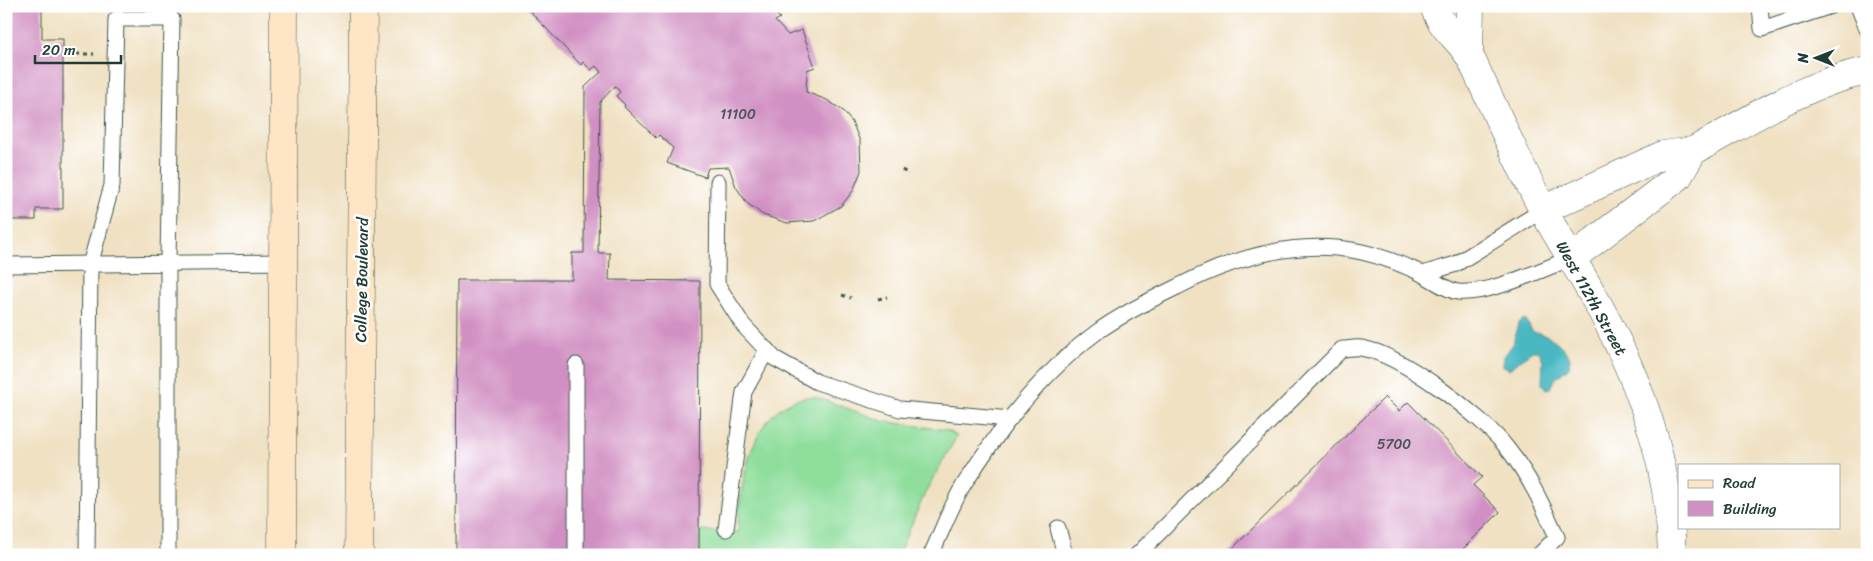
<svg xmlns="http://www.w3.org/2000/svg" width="1873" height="561" font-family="Sriracha,sans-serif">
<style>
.grass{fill:#8fde9c;stroke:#578e68}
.water{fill:#4ab8c3;stroke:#347a7c}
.building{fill:#d190c3}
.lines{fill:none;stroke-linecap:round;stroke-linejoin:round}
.service-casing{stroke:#3e5649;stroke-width:17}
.minor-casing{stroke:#3e5649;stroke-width:29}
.secondary-casing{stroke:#3e5649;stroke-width:29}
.path{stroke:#3e5649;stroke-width:3;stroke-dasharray:4 4;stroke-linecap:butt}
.service{stroke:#fff;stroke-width:15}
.minor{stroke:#fff;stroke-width:28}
.secondary{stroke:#fde5c5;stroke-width:28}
.labels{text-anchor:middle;stroke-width:5;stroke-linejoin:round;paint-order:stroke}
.number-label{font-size:14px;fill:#4c5258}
.street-label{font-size:16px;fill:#1f3d34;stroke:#fff}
</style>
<rect width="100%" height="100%" fill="#fff"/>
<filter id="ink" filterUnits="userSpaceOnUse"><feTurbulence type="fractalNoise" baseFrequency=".02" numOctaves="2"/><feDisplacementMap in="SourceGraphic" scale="10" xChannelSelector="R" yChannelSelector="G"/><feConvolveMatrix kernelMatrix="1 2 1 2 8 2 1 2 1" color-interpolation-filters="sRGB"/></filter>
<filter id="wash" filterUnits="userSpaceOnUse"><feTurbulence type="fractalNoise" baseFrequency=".0096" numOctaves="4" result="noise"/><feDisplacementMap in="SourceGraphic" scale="20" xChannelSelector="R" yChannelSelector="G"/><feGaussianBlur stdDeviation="1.12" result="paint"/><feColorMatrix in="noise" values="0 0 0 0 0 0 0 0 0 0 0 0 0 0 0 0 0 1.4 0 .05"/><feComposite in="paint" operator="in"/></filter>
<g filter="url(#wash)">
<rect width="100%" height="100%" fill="#f0e1c3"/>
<!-- grass -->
<path class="grass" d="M806 397H816L883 421 946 430 957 436 926 491 898 555H699V531L738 532C740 485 749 408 806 397Z"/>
<!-- water -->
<path class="water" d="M1525 319 1533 332C1549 334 1561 343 1570 358L1569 367 1554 380 1550 388 1546 389 1542 384 1543 361 1539 351H1532L1509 369 1502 365 1503 358 1513 344 1518 323Z"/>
<g id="blocks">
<!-- building -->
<g class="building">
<polygon points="6,6 42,6 42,39 63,39 63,209 36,209 36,220 6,220"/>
<polygon points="525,6 768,6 780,18 775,21 788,35 802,30 815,67 807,70 806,92 827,100 842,110 852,122 860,141 861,171 853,191 841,206 814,221 787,223 763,215 747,203 736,187 729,167 708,168 705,177 667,163 673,148 659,135 656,138 624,107 625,105 616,96 620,92 615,86 600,102 598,253 610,253 609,280 700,281 699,555 456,555 457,280 572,280 572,253 584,253 585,87 601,72 596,66 591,70 583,62 581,65"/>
<polygon points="1385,397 1399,411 1408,402 1482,477 1473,485 1500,512 1457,555 1226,555"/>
</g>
</g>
</g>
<g filter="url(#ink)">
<use href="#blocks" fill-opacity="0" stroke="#3e5649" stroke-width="1"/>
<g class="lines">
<defs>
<g id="service">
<polyline points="1760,6 1762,29 1831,6"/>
<polyline points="1858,6 1867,29"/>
<polyline points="718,182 717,284 743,325 774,358 817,382 900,409 1010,419"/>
<polyline points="6,265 283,262"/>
<polyline points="1423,274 1456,264 1543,210"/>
<polyline points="1058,528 1065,555"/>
<polyline points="726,529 744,392 767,350"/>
<polyline points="87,555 90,265 112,185 116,19 172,19 168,263 168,555"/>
<polyline points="576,555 576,365"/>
<path d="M931 555C942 531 951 505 965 483 1000 427 1044 371 1097 332 1122 314 1150 300 1177 287 1225 262 1281 243 1336 248 1361 250 1389 259 1412 269 1425 274 1447 291 1458 292 1490 295 1542 269 1572 258"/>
<path d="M1137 555 1342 349C1348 349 1355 347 1361 348 1401 354 1482 416 1507 448 1529 475 1543 506 1557 537L1539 555"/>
</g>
<g id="minor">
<path d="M1434 6C1442 31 1462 40 1472 61 1495 110 1517 160 1542 208 1557 236 1575 263 1590 290 1637 372 1670 459 1672 555"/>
<polyline points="1469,55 1470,6"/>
<path d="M1693 151C1748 121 1805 83 1867 71"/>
<polyline points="1543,210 1663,155 1693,151 1678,177 1572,258"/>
</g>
<g id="secondary">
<polyline points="282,555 284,6"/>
<polyline points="359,555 363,6"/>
</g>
</defs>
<!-- service casing -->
<use href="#service" class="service-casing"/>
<!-- minor casing -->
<use href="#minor" class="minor-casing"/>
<!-- secondary casing -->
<use href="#secondary" class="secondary-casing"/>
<!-- path -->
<g class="path">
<polyline points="68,54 94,54"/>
<polyline points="902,170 909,174"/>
<polyline points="842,295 851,298"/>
<polyline points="878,299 887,297"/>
</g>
<!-- service -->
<use href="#service" class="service"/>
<!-- minor -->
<use href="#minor" class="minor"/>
<!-- secondary -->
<use href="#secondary" class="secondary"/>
</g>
</g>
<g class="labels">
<!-- number labels -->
<g class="number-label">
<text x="738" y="119">11100</text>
<text x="1394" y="449">5700</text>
</g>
<!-- street labels -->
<g class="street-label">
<text transform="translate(361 280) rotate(-89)" y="6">College Boulevard</text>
<text transform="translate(1592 298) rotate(61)" y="6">West 112th Street</text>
</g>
</g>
<!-- margin -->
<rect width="1873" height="561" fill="none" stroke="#fff" stroke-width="25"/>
<!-- legend -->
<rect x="1678" y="464" width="162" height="65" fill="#ffffff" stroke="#a5b1ae"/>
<rect x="1688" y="480" width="25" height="8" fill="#fde5c5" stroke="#a5b1ae"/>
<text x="1723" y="488" font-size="15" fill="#1f3d34">Road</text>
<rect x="1688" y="501" width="25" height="15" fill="#d190c3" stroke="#a5b1ae"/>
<text x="1723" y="514" font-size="15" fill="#1f3d34">Building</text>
<!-- north arrow -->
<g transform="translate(1816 58) rotate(270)" stroke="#ffffff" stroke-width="4" paint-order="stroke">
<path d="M0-4L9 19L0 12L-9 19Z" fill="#1f3d34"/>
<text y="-8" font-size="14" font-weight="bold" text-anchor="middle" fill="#1f3d34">N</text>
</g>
<!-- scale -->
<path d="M35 55v8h86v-8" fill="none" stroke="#1f3d34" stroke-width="2.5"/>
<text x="42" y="55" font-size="15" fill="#1f3d34" stroke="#ffffff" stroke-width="4" paint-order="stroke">20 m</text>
</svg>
